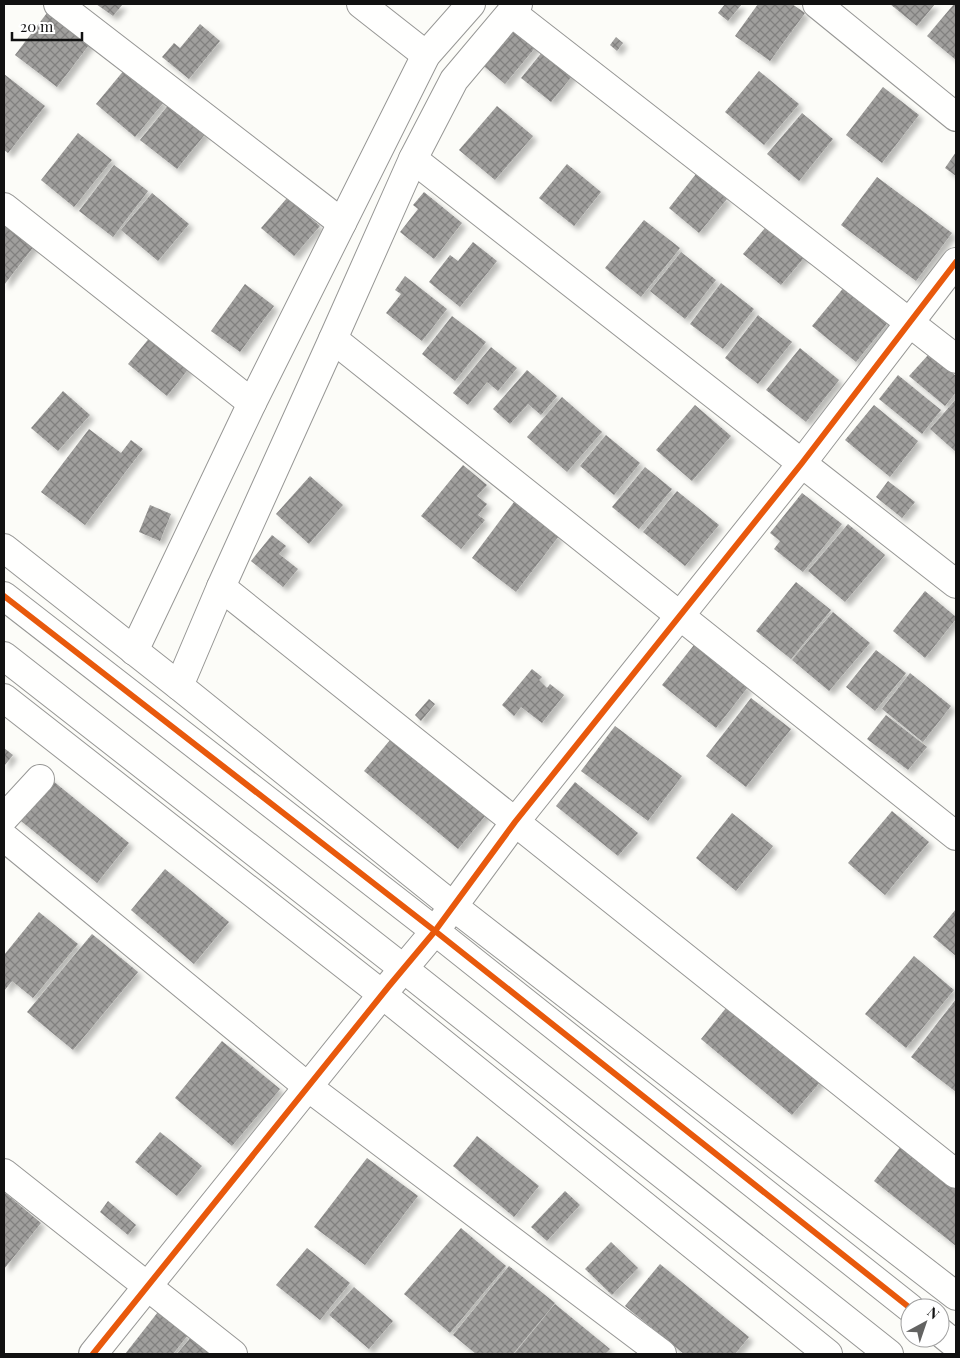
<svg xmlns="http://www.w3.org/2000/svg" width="960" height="1358" font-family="'Playfair Display',serif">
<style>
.building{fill:url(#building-cross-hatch);filter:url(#shadow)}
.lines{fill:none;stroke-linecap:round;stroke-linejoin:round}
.minor-casing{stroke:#979795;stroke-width:30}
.minor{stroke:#fffffe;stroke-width:28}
.cycleway-casing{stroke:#fff;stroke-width:9}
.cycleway{stroke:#e8590c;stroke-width:6}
</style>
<defs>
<pattern id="building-cross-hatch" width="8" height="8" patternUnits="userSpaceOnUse" patternTransform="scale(1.25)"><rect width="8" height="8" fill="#a09f9d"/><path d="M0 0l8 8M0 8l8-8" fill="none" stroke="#81807f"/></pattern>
<filter id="shadow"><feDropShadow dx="4.5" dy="4.5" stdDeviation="2.5" flood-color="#0004"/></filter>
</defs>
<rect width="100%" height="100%" fill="#fcfcf8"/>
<!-- building -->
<g class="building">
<polygon points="96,4 123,4 113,16"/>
<polygon points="725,4 742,4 728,21 718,13"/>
<polygon points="758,4 792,4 805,13 770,61 735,36"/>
<polygon points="890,4 935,4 917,26"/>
<polygon points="954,4 956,4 956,60 927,36"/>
<polygon points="50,9 92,41 57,87 15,55"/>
<polygon points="513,22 539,43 505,84 479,62"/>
<polygon points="200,24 220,41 189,79 162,57 174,43 180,48"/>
<polygon points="616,37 623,43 617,51 610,45"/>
<polygon points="547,46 577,70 551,102 521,78"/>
<polygon points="125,69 164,102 135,137 96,104"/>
<polygon points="759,71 799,104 764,145 725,112"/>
<polygon points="4,74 45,106 8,153 4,150"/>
<polygon points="883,87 919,115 882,163 846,135"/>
<polygon points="170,103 206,133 177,169 140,140"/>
<polygon points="497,106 533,136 495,180 459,150"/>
<polygon points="802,113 833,139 799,181 767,154"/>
<polygon points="78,133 112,160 74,207 41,180"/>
<polygon points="956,152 956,176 945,168"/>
<polygon points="567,164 601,192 574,226 539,198"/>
<polygon points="114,165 148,191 113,237 79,211"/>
<polygon points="696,174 727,199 699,233 669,208"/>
<polygon points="877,177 952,233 916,281 841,225"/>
<polygon points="424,192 462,223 434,259 400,232 418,209 413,205"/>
<polygon points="152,193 189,224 158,261 121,230"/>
<polygon points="287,198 320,226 294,256 261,228"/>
<polygon points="4,214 38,241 4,285"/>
<polygon points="644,220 680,248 641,297 605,268"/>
<polygon points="771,221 808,253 781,285 743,254"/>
<polygon points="473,242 497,261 460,307 429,282 450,255 458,261"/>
<polygon points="681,252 716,280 685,319 650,291"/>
<polygon points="405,276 447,309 422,341 386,313 401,294 395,290"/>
<polygon points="721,283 754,309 723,349 690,324"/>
<polygon points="245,284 274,306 240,352 211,331"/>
<polygon points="845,286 889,321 856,362 812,326"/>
<polygon points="758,315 792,342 758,384 725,358"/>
<polygon points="452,316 486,342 455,381 422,354"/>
<polygon points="151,336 190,367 167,396 128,364"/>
<polygon points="491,347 517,368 498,391 487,382 468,405 453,393"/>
<polygon points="800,348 839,380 806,422 766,390"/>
<polygon points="929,354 956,376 956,392 945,406 909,376"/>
<polygon points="527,370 557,396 541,415 528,404 510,424 493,409"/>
<polygon points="898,375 941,410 922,434 879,399"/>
<polygon points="63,391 90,415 58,451 31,428"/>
<polygon points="562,397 602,432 567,472 527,437"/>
<polygon points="956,399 956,452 930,429"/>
<polygon points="695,405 731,436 692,481 656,450"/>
<polygon points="874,405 918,441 890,477 845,440"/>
<polygon points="89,429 121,453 131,440 143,449 85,525 41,492"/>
<polygon points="606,435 640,463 614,495 580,466"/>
<polygon points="463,465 487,485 477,496 487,504 478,515 485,520 461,549 421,516"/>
<polygon points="645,467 672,489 639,529 612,507"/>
<polygon points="310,476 343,505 309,544 276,514"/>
<polygon points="888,481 915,502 902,518 876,497"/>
<polygon points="677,491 719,525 685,566 643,532"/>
<polygon points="802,493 842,524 803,572 774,549 780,541 770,533"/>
<polygon points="514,502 559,536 516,592 472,558"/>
<polygon points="150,505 171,514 160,541 139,532"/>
<polygon points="848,524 885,555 845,602 808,571"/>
<polygon points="272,535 286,546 279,554 298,569 283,587 251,561"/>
<polygon points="796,582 831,610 791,659 756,631"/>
<polygon points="925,591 956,617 956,619 925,658 893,631"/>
<polygon points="833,612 870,643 829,691 792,660"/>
<polygon points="694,645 748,687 716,728 662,685"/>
<polygon points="876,650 906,673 875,711 846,687"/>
<polygon points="532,669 542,677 539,680 547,688 550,684 564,695 542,723 521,707 514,716 502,705"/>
<polygon points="910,673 951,706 923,742 882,709"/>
<polygon points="751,698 791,729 746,787 706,756"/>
<polygon points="429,699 435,704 421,721 415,715"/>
<polygon points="886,715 927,747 908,770 867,739"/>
<polygon points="615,726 682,776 648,821 581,771"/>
<polygon points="396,733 490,810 458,849 364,771"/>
<polygon points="4,748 13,755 4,766"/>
<polygon points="47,776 129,843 97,883 15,816"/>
<polygon points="575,782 638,833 618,856 556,806"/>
<polygon points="892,811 929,842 885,895 848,863"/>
<polygon points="732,813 773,846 736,891 696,858"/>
<polygon points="165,869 229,922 194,964 131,910"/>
<polygon points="956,909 956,956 933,937"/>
<polygon points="39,912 78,944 33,998 12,981 4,991 4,955"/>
<polygon points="92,934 138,972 73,1050 27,1012"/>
<polygon points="914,956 954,990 906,1048 865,1014"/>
<polygon points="956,999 956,1092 911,1057"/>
<polygon points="730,1003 822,1080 792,1115 701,1039"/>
<polygon points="222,1041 280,1089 232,1146 175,1098"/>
<polygon points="160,1132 202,1166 177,1196 135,1162"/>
<polygon points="477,1136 539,1186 514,1217 453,1166"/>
<polygon points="905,1141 956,1182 956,1246 874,1181"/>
<polygon points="367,1158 418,1196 365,1265 314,1227"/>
<polygon points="565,1191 580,1205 547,1241 531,1227"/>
<polygon points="4,1192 41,1223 4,1269"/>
<polygon points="108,1201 136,1225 128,1235 100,1212"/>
<polygon points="461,1228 506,1266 450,1333 404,1294"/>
<polygon points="611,1242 638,1268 612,1295 585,1269"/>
<polygon points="307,1248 350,1283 320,1320 276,1285"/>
<polygon points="660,1264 749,1337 735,1354 684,1354 625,1306"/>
<polygon points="509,1266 555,1303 513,1354 476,1354 453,1335"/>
<polygon points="354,1287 393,1321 369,1349 329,1315"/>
<polygon points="555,1304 610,1349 605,1354 514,1354"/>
<polygon points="158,1312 188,1335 173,1354 125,1354"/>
<polygon points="192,1336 214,1354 177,1354"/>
</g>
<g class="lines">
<defs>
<g id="minor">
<polyline points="58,4 342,223"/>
<polyline points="361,4 426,55"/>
<polyline points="817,4 956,117"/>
<polyline points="511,12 956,359"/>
<polyline points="413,159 956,584"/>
<polyline points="4,207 252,403"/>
<polyline points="333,339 956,836"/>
<polyline points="4,548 179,686 454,907 956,1296"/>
<polyline points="221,587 956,1174"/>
<polyline points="4,596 435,931 910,1308"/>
<polyline points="134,651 252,403 426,55 471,4"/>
<polyline points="4,656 404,969 889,1354"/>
<polyline points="179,686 221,587 333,339 413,159 454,80 518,4"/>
<polyline points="4,698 383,995 828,1354"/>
<polyline points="4,818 40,779"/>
<polyline points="4,837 308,1087 662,1354"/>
<polyline points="4,1173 233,1354"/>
<polyline points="940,1332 956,1345"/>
<polyline points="93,1354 389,986 435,931 515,822 802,463 956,262"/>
</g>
</defs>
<!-- minor casing -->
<use href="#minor" class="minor-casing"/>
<!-- minor -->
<use href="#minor" class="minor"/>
<defs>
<g id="cycleway">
<polyline points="4,596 435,931 910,1308"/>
<polyline points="93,1354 389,986 435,931 515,822 802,463 956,262"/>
</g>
</defs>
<!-- cycleway casing -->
<use href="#cycleway" class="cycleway-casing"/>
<!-- cycleway -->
<use href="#cycleway" class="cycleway"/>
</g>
<!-- border -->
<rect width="960" height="1358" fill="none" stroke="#111111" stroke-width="10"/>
<!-- north arrow -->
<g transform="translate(925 1323) rotate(40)"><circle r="24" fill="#ffffff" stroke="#a0a0a0"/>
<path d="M0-4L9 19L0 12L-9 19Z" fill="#636362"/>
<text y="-8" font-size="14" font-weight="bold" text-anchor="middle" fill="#111111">N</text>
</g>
<!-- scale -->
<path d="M12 32v8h70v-8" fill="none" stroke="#111111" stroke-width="2.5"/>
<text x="20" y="32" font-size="15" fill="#111111" stroke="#ffffff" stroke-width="4" paint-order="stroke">20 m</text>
</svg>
